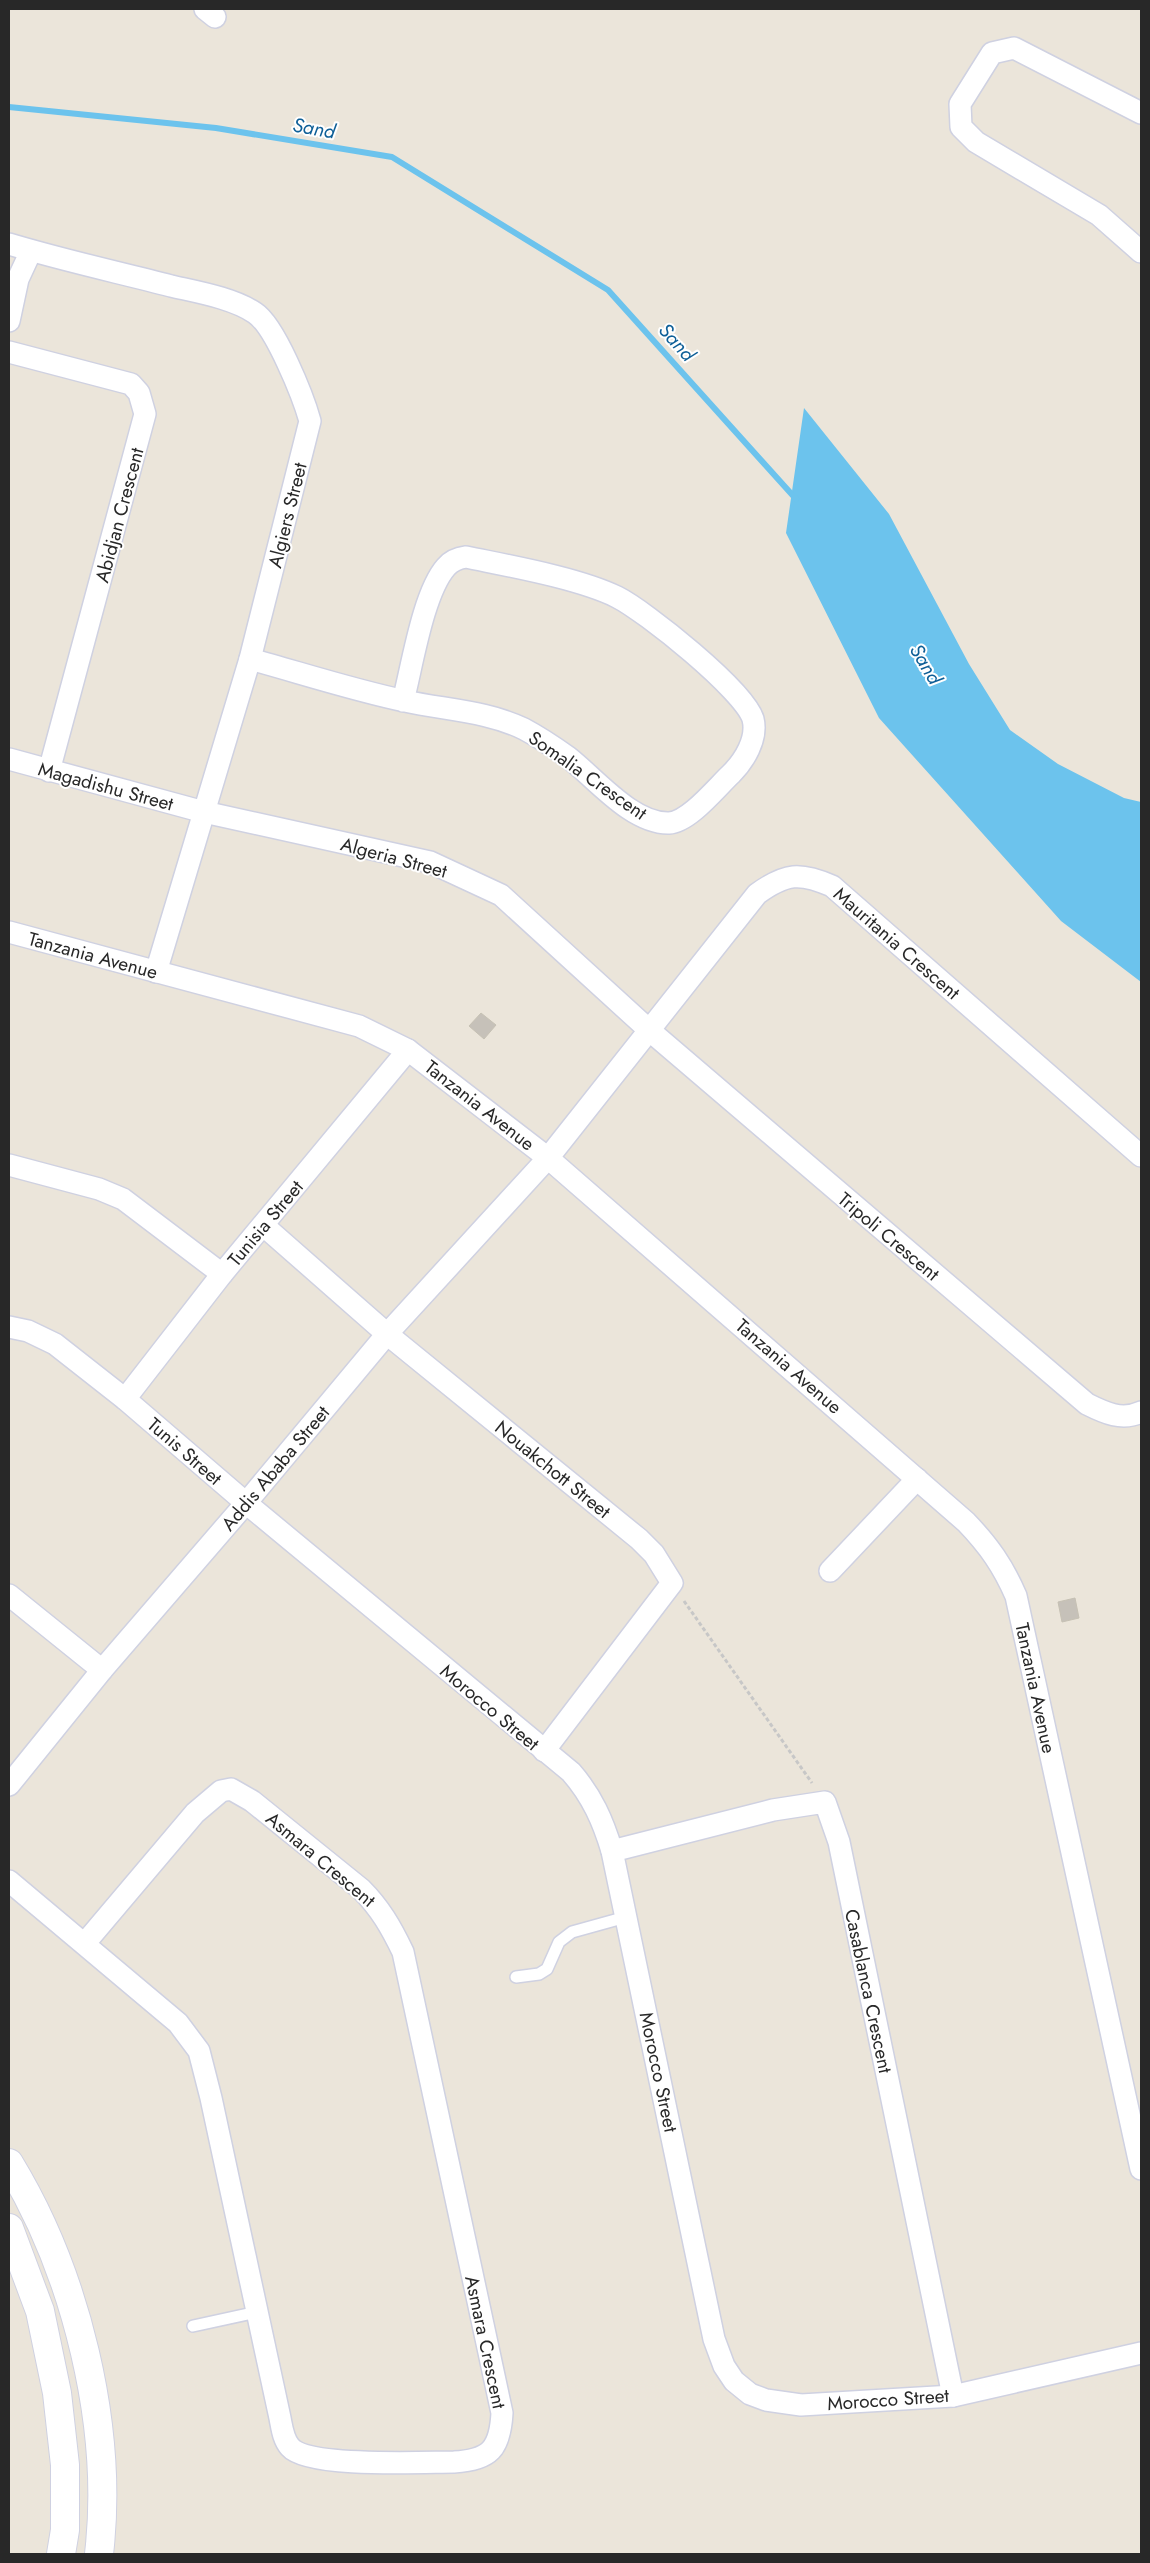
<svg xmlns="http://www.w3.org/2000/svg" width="1150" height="2563" font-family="Jost,sans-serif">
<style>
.water{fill:#6cc3ed}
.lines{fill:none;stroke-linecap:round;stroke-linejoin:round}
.stream{stroke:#6cc3ed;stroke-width:6}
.building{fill:#c6c1b9;stroke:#c6c1b4}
.lane-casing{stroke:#cfd1e1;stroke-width:14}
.street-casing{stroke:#cfd1e1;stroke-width:24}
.secondary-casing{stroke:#cfd1e1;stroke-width:30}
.path{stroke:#c7c7c7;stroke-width:3;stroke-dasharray:4 2.5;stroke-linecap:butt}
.lane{stroke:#fff;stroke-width:11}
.street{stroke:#fff;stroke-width:21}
.secondary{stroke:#fff;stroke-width:28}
.labels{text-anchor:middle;stroke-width:4;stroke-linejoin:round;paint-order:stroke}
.street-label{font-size:19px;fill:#282828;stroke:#fff}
.water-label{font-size:20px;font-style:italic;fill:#0e5f97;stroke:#fff}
</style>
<rect width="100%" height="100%" fill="#ebe5da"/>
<!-- water -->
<polygon class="water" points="804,408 889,514 969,664 1010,730 1058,764 1124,798 1141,802 1141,982 1061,921 879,718 786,533"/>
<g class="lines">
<!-- stream -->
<polyline class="stream" points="9,107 216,128 392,157 608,290 796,499"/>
</g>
<!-- building -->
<g class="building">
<polygon points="481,1013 496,1025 484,1039 469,1026"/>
<polygon points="1075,1598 1079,1618 1062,1622 1058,1602"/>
</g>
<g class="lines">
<defs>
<g id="lane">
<polyline points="516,1977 539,1974 547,1969 559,1942 572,1932 626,1917"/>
<polyline points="193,2326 257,2312"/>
</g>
<g id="street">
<polyline points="205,9 215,17"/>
<polyline points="1141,113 1014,48 992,53 960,104 961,127 976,142 1099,215 1141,252"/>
<path d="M9 244C62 260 117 272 171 286 197 292 233 298 255 313 275 326 303 396 310 421L250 659 156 972"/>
<polyline points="9,321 18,279 31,251"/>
<polyline points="9,352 131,384 139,393 145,414 49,771"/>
<path d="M250 659C301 673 353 690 405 701 445 710 487 711 524 729 539 737 554 747 568 757 595 778 632 824 669 823 689 822 716 788 731 774 744 761 758 739 753 719 744 690 645 611 617 597 578 578 509 566 466 557 458 558 451 561 446 567 423 593 412 667 403 701"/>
<path d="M9 759 204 812 430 862 501 895 649 1030 1087 1404C1105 1413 1122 1421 1141 1412"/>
<path d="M9 932 359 1026 408 1050 548 1158 966 1522C989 1546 1003 1566 1016 1596L1141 2169"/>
<polyline points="9,1165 99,1189 123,1199 222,1274"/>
<polyline points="264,1226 387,1334 639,1539 654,1554 672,1583 544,1751"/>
<path d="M9 1327 28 1331 55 1344 125 1399 246 1503 571 1772C592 1796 603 1821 612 1851L714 2339 724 2366 734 2381 750 2394 766 2400 801 2405 953 2396 1141 2353"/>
<polyline points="125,1399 222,1274 408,1050"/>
<polyline points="830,1571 917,1479"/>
<polyline points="9,1595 102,1670"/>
<path d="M9 1785 102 1670 246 1503 387 1334 548 1158 757 894C786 873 800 872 832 886L1141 1156"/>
<polyline points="612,1851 773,1810 825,1802 839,1842 953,2396"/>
<path d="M9 1881 178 2023 199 2051 211 2098 280 2418C282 2428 283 2439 290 2447 308 2468 423 2462 454 2462 490 2460 500 2449 502 2413L403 1952C391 1927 380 1908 361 1889L252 1801 231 1789 221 1791 195 1813 85 1943"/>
</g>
<g id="secondary">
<path d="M9 2163C76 2273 114 2426 99 2554"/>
<polyline points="9,2228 40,2311 57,2393 65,2465 65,2530 61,2554"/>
</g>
</defs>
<!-- lane casing -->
<use href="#lane" class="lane-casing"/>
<!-- street casing -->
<use href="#street" class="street-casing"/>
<!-- secondary casing -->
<use href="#secondary" class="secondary-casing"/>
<!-- path -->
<polyline class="path" points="684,1601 812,1783"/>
<!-- lane -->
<use href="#lane" class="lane"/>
<!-- street -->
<use href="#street" class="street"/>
<!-- secondary -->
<use href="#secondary" class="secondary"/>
</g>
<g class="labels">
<!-- street labels -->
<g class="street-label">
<text transform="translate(119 515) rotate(-75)" y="7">Abidjan Crescent</text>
<text transform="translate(287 515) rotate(-76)" y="7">Algiers Street</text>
<text transform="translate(588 775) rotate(35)" y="7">Somalia Crescent</text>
<text transform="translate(106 786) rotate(15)" y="7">Magadishu Street</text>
<text transform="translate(394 857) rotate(15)" y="7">Algeria Street</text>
<text transform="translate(897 943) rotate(41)" y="7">Mauritania Crescent</text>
<text transform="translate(93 955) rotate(15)" y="7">Tanzania Avenue</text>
<text transform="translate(480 1105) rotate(38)" y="7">Tanzania Avenue</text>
<text transform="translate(265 1223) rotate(-50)" y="7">Tunisia Street</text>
<text transform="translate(889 1236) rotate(40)" y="7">Tripoli Crescent</text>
<text transform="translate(789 1366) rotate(41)" y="7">Tanzania Avenue</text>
<text transform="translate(185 1451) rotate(41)" y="7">Tunis Street</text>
<text transform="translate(275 1468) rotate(-50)" y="7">Addis Ababa Street</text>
<text transform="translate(553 1469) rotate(39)" y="7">Nouakchott Street</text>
<text transform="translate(1036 1688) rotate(78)" y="7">Tanzania Avenue</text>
<text transform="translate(490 1707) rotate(40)" y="7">Morocco Street</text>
<text transform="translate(321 1859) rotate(40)" y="7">Asmara Crescent</text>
<text transform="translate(869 1991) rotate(78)" y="7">Casablanca Crescent</text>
<text transform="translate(659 2072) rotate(78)" y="7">Morocco Street</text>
<text transform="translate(486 2342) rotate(78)" y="7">Asmara Crescent</text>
<text transform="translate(888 2399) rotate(-4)" y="7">Morocco Street</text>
</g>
<!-- water labels -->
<g class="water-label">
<text transform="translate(314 128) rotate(10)" y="7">Sand</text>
<text transform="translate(677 342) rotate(48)" y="7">Sand</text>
<text transform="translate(926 664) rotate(59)" y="7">Sand</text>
</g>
</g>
<!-- border -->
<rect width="1150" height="2563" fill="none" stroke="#282828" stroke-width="20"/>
</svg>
